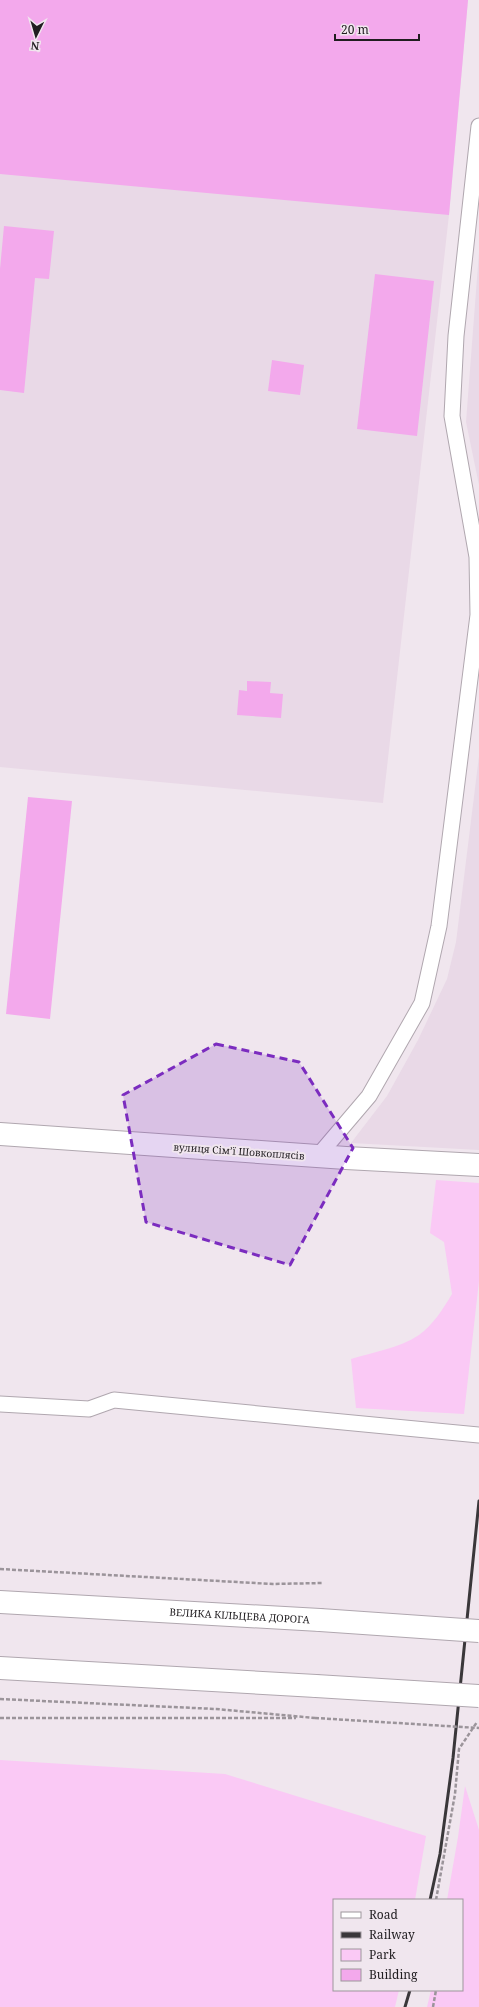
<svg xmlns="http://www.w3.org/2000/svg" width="479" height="2007" font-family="'Noto Serif',serif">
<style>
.built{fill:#e9d9e7}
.green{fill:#fac9f5}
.building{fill:#f3a9ec}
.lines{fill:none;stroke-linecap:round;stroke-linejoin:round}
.lane-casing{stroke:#b0a7af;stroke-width:17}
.street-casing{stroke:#b0a7af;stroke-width:24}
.primary-casing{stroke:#b0a7af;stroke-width:24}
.path{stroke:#9b949a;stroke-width:2.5;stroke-dasharray:4 2;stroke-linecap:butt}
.lane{stroke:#fff;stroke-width:15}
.street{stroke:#fff;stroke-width:22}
.primary{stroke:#fff;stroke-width:22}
.rail{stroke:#3a373a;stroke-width:3}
.primary-bridge-casing{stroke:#b0a7af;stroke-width:24;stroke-linecap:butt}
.path-bridge{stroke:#9b949a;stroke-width:2.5;stroke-dasharray:4 2;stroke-linecap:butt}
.primary-bridge{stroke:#fff;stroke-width:22}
.marked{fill:#7b2cbf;fill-opacity:0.2;stroke:#7b2cbf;stroke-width:3;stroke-dasharray:8 5;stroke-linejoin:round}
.labels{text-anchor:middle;stroke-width:4;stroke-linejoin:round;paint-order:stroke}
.street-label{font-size:10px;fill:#201d20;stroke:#f0e6ee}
</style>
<rect width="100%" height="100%" fill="#f0e6ee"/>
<!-- built -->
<g class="built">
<polygon points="0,0 468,0 449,215 383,803 0,767"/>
<polygon points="479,252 479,485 466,422"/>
<polygon points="479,756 479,1150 351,1143 387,1096 418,1040 447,979 456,942"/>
</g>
<!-- green -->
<g class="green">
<path d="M436 1180 479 1183V1281L464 1414 356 1408 351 1359C373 1352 400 1348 419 1335 433 1325 443 1309 452 1294L444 1242 430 1233Z"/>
<polygon points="0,1760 225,1774 426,1836 415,1900 334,1900 334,1990 399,1990 395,2007 0,2007"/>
<polygon points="465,1786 479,1830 479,2007 427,2007 431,1990 462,1990 462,1900 447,1900 458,1837"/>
</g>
<!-- building -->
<g class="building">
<polygon points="0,0 468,0 449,215 0,174"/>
<polygon points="4,226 54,231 49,279 35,278 24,393 0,390 0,269"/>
<polygon points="375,274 434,281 417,436 357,429"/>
<polygon points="272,360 304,365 300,395 268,391"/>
<polygon points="247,681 271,682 270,693 283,694 281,718 237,715 239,690 247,691"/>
<polygon points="28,797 72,801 50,1019 6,1014"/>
</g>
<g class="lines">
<defs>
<g id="lane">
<polyline points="318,1156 369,1096 422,1003 439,926 478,615 477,557 452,416 456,336 479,126"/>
<polyline points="0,1404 89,1409 114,1400 479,1435"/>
</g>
<polyline id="street" points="0,1134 346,1158 479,1165"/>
<g id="primary">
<path id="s1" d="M0 1602 320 1620"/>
<polyline points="0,1668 316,1686"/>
</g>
</defs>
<!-- lane casing -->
<use href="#lane" class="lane-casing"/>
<!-- street casing -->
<use href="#street" class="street-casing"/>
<!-- primary casing -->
<use href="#primary" class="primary-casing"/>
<!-- path -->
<g class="path">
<polyline points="0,1569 273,1584 322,1583"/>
<polyline points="0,1699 216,1709 315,1718"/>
<polyline points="0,1718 296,1718"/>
<polyline points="436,1900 455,1794 459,1749 477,1722"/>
<polyline points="433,2007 436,1990"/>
</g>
<!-- lane -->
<use href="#lane" class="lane"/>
<!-- street -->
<use href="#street" class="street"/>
<!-- primary -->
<use href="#primary" class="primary"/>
<!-- rail -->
<g class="rail">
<polyline points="430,1900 440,1854 453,1758 479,1501"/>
<polyline points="405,2007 410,1990"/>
</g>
<defs>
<g id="primary-bridge">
<polyline points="320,1620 479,1631"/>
<polyline points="316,1686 479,1696"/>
</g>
</defs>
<!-- primary-bridge casing -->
<use href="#primary-bridge" class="primary-bridge-casing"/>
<!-- path-bridge -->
<polyline class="path-bridge" points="315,1718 479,1728"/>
<!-- primary-bridge -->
<use href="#primary-bridge" class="primary-bridge"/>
</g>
<!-- marked area -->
<path class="marked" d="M216 1044 299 1062 353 1148 290 1265 146 1222 123 1095Z"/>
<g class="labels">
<!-- street labels -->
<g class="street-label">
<text transform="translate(239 1151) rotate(4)" y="4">вулиця Сімʼї Шовкоплясів</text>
<text dy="4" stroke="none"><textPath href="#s1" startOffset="240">ВЕЛИКА КІЛЬЦЕВА ДОРОГА</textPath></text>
</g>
</g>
<!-- legend -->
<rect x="333" y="1899" width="130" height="92" fill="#f0e6ee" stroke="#9d969c"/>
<rect x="341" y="1912" width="20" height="6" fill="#ffffff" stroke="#9d969c"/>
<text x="369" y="1919" font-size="12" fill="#201d20">Road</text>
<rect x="341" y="1932" width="20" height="6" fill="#3a373a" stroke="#9d969c"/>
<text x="369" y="1939" font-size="12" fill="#201d20">Railway</text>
<rect x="341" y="1949" width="20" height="12" fill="#fac9f5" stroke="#9d969c"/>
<text x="369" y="1959" font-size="12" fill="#201d20">Park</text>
<rect x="341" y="1969" width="20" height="12" fill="#f3a9ec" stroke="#9d969c"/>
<text x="369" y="1979" font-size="12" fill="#201d20">Building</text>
<!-- north arrow -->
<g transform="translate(36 36) rotate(185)" stroke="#f0e6ee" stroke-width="3" paint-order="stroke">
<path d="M0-3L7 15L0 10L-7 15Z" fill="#201d20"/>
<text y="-6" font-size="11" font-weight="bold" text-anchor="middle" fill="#201d20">N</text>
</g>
<!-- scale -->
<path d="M335 34v6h84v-6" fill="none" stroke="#201d20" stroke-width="2"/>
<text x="341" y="34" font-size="12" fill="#201d20" stroke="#f0e6ee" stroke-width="3" paint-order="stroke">20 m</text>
</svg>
